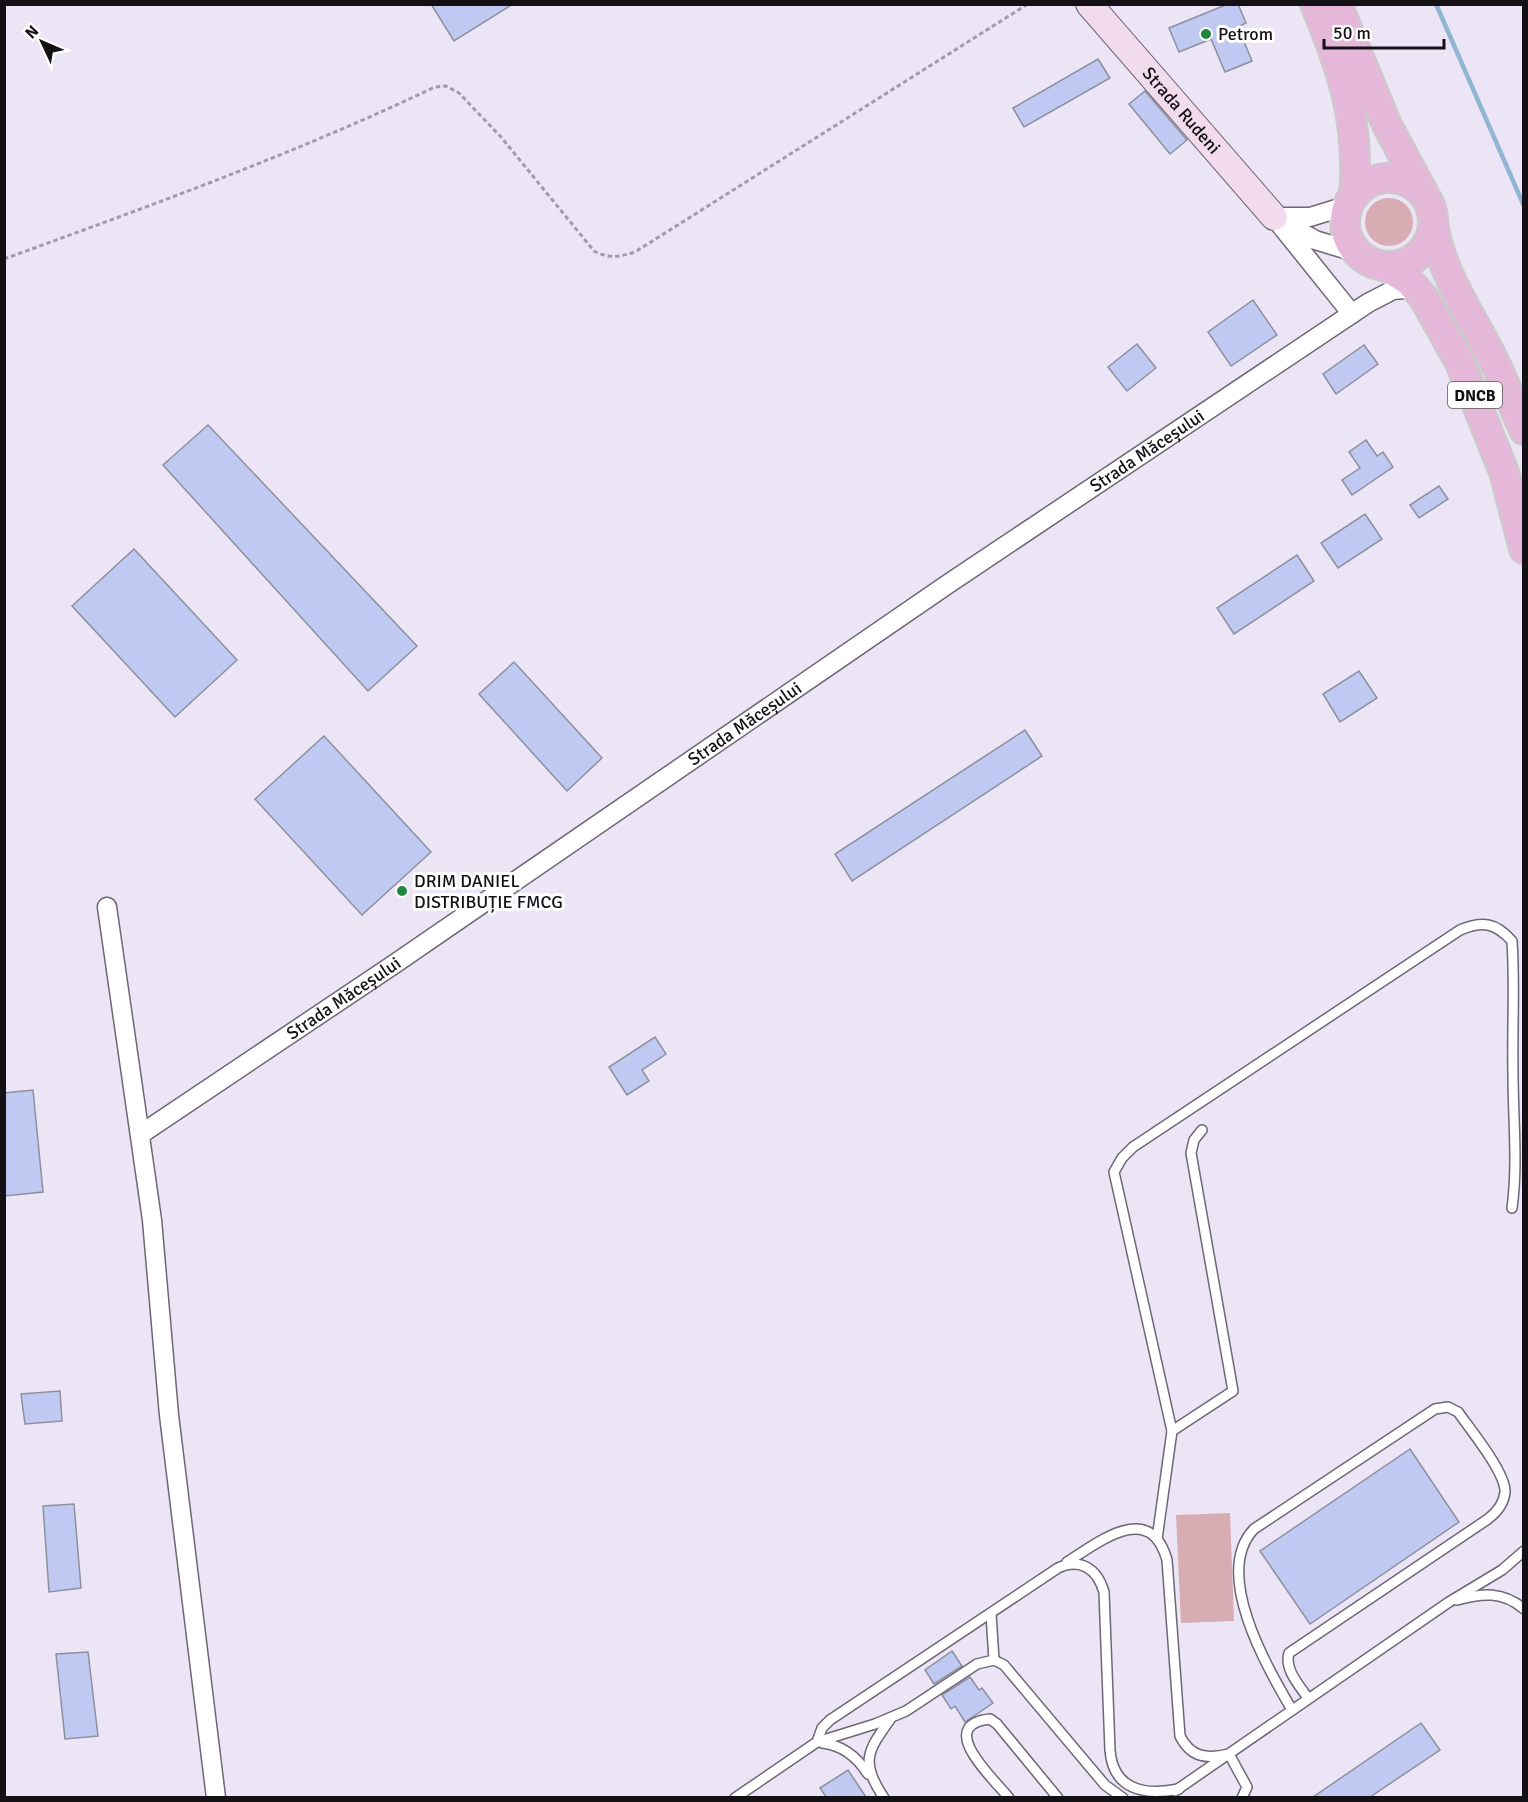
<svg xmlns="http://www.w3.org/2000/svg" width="1528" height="1802" font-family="Signika,sans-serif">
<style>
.green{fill:#d7acb2}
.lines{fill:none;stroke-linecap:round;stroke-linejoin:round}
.stream{stroke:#91b6d4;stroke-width:4.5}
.building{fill:#bfc9f2;stroke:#8c909f;stroke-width:1.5}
.lane-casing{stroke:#6e6776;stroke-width:12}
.street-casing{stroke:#6e6776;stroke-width:21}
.secondary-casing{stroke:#6e6776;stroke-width:28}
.primary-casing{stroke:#cbcbcc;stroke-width:32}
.path{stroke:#a19ca8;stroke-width:3;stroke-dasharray:4.5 3;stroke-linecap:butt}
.lane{stroke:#fff;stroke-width:9}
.street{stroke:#fff;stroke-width:18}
.secondary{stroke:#f2dbec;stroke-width:26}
.primary{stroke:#e5b8d9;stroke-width:28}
.poi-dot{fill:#20873c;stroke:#fff;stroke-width:2}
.labels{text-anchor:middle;stroke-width:6;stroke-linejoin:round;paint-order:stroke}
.shield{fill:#fff;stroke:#5a585c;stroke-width:1.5}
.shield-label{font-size:16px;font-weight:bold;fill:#131116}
.poi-label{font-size:18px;fill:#131116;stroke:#fff;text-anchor:start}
.street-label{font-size:18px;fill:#131116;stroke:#fff}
</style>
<rect width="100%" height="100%" fill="#ece5f5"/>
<!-- green -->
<g class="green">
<circle cx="1389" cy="222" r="24"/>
<polygon points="1230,1513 1234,1621 1181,1623 1176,1515"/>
</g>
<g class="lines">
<!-- stream -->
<polyline class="stream" points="1436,4 1524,206"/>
</g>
<!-- building -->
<g class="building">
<polygon points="431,4 513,4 454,41"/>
<polygon points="1228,4 1238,4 1246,23 1238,27 1252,61 1225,72 1211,39 1179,52 1169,28"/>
<polygon points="1098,59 1110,78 1024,127 1013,108"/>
<polygon points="1145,91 1187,140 1170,154 1129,104"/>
<polygon points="1253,300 1277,335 1231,366 1208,332"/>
<polygon points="1137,344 1156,368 1127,391 1108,367"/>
<polygon points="1364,345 1378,364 1336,394 1323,374"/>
<polygon points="208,425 417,646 368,691 163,465"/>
<polygon points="1366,440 1377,456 1383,452 1393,467 1352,495 1342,480 1360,468 1349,452"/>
<polygon points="1439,486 1448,499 1419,518 1410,505"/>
<polygon points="1365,514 1382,539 1338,568 1321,543"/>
<polygon points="134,549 237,660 175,717 72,606"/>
<polygon points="1297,555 1314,581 1234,634 1217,608"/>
<polygon points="514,662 602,758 567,791 479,694"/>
<polygon points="1359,671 1377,698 1340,722 1323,694"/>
<polygon points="1025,730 1042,756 852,881 835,854"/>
<polygon points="324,736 431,852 362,915 255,799"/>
<polygon points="655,1037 666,1054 642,1070 649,1081 627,1095 609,1067"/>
<polygon points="33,1090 43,1192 4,1196 4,1093"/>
<polygon points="60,1391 62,1421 25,1424 21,1394"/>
<polygon points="1410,1449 1459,1522 1310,1624 1260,1551"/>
<polygon points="74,1504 81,1588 49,1592 43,1506"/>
<polygon points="952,1651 962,1666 934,1684 925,1670"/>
<polygon points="88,1652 98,1736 65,1739 56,1654"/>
<polygon points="970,1677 979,1690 982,1688 993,1703 965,1722 955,1706 951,1709 942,1695"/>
<polygon points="1421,1723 1440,1750 1370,1797 1313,1797"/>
<polygon points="848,1770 866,1797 826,1797 820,1788"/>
</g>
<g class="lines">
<defs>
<g id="lane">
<path d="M1202 1130 1194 1140 1191 1153 1233 1391 1172 1431 1114 1172 1122 1158 1133 1147 1460 930C1482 921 1495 922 1512 941 1515 985 1512 1029 1513 1074 1513 1119 1518 1164 1512 1208"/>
<polyline points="1157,1539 1172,1431"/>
<path d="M1067 1562C1099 1542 1150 1500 1167 1560L1180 1736C1191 1758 1207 1759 1229 1754L1247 1787 1242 1798"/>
<path d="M1457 1600C1482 1593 1503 1591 1524 1609"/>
<polyline points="991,1614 994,1660"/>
<path d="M1292 1710C1267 1667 1212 1573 1254 1529L1435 1409 1448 1407 1458 1412C1470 1429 1506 1473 1505 1492 1504 1504 1497 1512 1488 1519L1289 1653C1284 1669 1299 1685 1308 1698"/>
<path d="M817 1742 822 1728 830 1720 1058 1568C1080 1558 1097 1568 1104 1592L1110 1750C1113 1790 1145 1796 1179 1789"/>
<path d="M822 1743C843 1745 857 1757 868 1774"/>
<polyline points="1175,1791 1449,1602 1502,1570 1524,1551"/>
<polyline points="735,1798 817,1742 875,1724 906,1711 977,1664 994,1660 1004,1665 1105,1785 1123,1798"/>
<path d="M884 1798C860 1761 867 1752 891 1718"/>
<path d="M1009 1798C994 1779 934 1725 990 1719L997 1724 1058 1798"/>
</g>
<g id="street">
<polyline points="1274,217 1352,314"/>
<polyline points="1274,217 1310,217 1349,205"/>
<polyline points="1286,224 1315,240 1358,253"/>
<polyline points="107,907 152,1220 169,1415 216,1798"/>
<path id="s1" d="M141 1134 393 965 948 584 1368 303 1393 290 1416 288"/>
</g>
<g id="secondary">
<path id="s2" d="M1089 4 1274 217"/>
</g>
<g id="primary">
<path d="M1315 4C1343 71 1360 123 1354 196"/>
<polyline points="1337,4 1387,125 1424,194"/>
<circle cx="1389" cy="222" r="44"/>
<path d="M1433 221C1439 270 1470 313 1492 357 1504 381 1513 406 1524 430"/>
<polyline points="1385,266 1409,281 1424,298 1460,363 1504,472 1524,549"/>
</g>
</defs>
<!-- lane casing -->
<use href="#lane" class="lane-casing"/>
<!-- street casing -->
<use href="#street" class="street-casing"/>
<!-- secondary casing -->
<use href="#secondary" class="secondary-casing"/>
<!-- primary casing -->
<use href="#primary" class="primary-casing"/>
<!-- path -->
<path class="path" d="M4 259C150 206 296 153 435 87L446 86 459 93 501 137 594 251C609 259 619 257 635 252L1028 4"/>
<!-- lane -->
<use href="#lane" class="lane"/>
<!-- street -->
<use href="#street" class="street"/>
<!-- secondary -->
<use href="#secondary" class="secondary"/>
<!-- primary -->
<use href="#primary" class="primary"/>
</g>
<!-- markers -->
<g class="poi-dot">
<circle cx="1206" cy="34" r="6"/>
<circle cx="402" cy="891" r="6"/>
</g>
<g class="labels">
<!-- shield labels -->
<rect class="shield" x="1448" y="382" width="54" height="26" rx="4.5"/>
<g class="shield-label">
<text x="1475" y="401">DNCB</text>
</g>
<!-- poi labels -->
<g class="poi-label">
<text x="1218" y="40">Petrom</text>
<text x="414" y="887">DRIM DANIEL<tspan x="414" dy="21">DISTRIBUȚIE FMCG</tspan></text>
</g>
<!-- street labels -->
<g class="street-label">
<text dy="6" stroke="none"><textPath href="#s2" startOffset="141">Strada Rudeni</textPath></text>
<text dy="6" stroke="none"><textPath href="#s1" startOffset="1216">Strada Măceșului</textPath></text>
<text dy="6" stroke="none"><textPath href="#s1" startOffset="730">Strada Măceșului</textPath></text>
<text dy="6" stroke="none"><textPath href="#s1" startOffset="244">Strada Măceșului</textPath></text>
</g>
</g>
<!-- border -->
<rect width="1528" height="1802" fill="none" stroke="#131116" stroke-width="12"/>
<!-- north arrow -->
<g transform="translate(42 42) rotate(314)" stroke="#ffffff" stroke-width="4.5" paint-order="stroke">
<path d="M0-4.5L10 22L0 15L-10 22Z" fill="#131116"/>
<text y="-9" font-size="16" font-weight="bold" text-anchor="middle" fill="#131116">N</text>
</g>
<!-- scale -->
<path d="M1324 39v9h120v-9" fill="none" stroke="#131116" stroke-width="3"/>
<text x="1333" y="39" font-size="18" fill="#131116" stroke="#ffffff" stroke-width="4.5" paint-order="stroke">50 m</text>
</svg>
